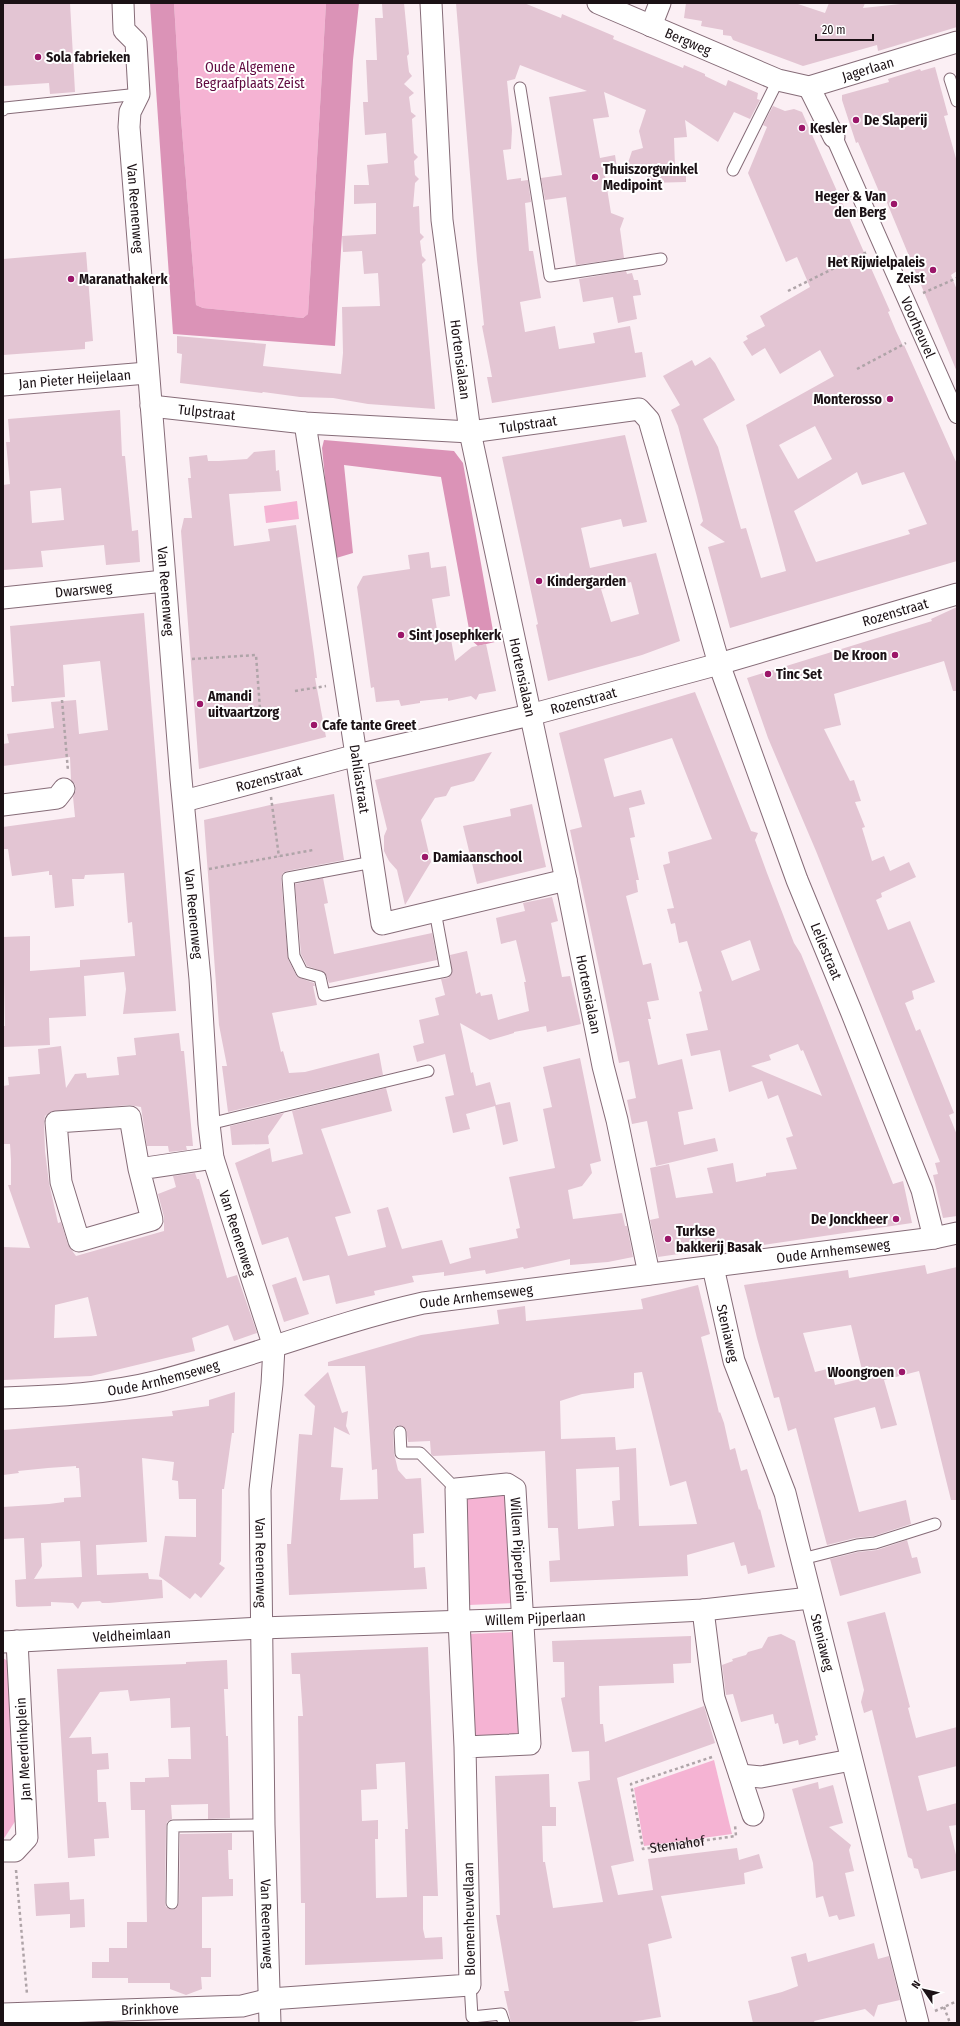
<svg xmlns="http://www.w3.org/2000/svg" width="960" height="2026" font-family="'Fira Sans Condensed',sans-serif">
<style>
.green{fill:#f5b3d3}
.forest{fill:#db93b7}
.building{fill:#e3c5d3;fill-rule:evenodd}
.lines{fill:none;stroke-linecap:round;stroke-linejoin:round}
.service-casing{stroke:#866c78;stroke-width:13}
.pedestrian-casing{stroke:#866c78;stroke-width:18}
.minor-casing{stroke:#866c78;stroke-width:23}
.path{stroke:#afa4a8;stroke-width:2.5;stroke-dasharray:3 3;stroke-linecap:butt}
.service{stroke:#fff;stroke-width:11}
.pedestrian{stroke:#fff;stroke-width:16}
.minor{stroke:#fff;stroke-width:21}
.poi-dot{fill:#9b1669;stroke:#fff;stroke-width:1.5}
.labels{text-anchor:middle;stroke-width:4;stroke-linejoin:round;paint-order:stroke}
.street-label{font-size:14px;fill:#1b1115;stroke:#fff}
.poi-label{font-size:14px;font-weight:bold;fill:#1b1115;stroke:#fff;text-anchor:start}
.park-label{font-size:14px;fill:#600a40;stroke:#fff}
</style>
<rect width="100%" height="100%" fill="#fbeff4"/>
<!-- green -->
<g class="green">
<polygon points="174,3 326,3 308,314 303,318 203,308 196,305 181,118"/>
<polygon points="297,501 299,519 266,523 264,506"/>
<polygon points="504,1493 509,1500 515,1603 469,1605 464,1502 468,1496"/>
<polygon points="514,1632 521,1729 516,1736 485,1740 470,1733 466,1634"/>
<polygon points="3,1658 9,1662 16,1820 3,1840"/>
<polygon points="714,1760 732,1834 644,1846 634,1788"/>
</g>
<!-- forest -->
<g class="forest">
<polygon points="150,3 174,3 181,118 196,305 203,308 303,318 308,314 326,3 359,3 353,60 335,346 173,334"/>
<polygon points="324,440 454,451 463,463 495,642 478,646 471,640 441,477 344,465 353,553 333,559 322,448"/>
</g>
<!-- building -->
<g class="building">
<polygon points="3,3 70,3 75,92 50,94 49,83 3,86"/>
<polygon points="404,3 409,54 407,56 409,72 412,76 404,84 414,93 409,97 410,104 411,112 416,116 412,119 414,153 418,157 414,161 415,175 419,179 415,183 413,207 419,206 420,233 424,237 420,241 422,256 426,260 422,264 435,409 368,404 333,398 300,397 263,392 262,393 180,383 182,354 177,353 177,336 266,344 263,366 341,374 343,353 342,307 380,306 378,273 364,274 362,251 343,252 342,236 376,234 376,203 354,204 354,185 369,185 367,165 388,163 386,133 365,135 363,102 368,102 366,60 377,60 375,18 383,18 382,4"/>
<polygon points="456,3 524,3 561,18 562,14 614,36 613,39 683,68 684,65 705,74 705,76 726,86 728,80 758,93 757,99 760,100 750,119 734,112 718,142 685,120 687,137 674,138 675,167 686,167 686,182 647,183 647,167 625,172 632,151 643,148 639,131 646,110 604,92 609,117 593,119 600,158 615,155 618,174 605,176 611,213 624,218 620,229 624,258 576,265 566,197 545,200 541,178 562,175 549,97 587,91 520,65 515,79 507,81 512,130 511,149 503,150 507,180 521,178 521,181 528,180 531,202 525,203 529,251 533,251 541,298 520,302 525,332 555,326 559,349 595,343 593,333 630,326 635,353 642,352 646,377 492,403 487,377 492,377 482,326 484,325 477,260"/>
<polygon points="686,3 795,3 825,13 829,3 865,3 863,8 910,3 957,3 957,27 878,51 877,45 803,66 733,40 731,36 723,35 723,30 701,26 702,21 684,18"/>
<polygon points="935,67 948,115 944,116 957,162 957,271 951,275 957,290 957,372 883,193 880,194 858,142 856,143 842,100 842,95 889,82 888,79 920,69 921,71"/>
<path d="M773 106 785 111 794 109 802 112 890 311 888 312 896 331 903 346 904 345 957 464V561L730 628 708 547 725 542 700 525 703 521 697 497 678 426 671 410 680 405 663 376 692 360 695 366 710 357 715 363 735 400 703 419 718 447 741 529 746 528 761 578 786 571 746 425 834 376 820 350 780 374 765 348 752 356 743 342 748 339 746 336 765 326 760 316 810 287 797 257 786 262 748 173 767 127 763 125ZM815 426 832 459 798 479 779 445ZM857 472 862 485 904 472 927 524 908 530 910 534 816 562 794 511Z"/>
<polygon points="86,252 93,341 85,342 85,349 3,355 3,259"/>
<polygon points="626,271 627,274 632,273 634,280 638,280 641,295 633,296 637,319 618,323 613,297 583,302 579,279"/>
<path d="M120 410 122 456H125L132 531 138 530 140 562 106 565 104 545 41 551 43 567 3 570V485L10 484 6 442H10L8 419ZM61 488 64 520 32 523 30 491Z"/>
<path d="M625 435 647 522 623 527 621 519 581 528 590 568 656 553 680 641 642 655 548 681 536 625 538 624 502 457ZM631 582 639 614 611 622 601 589Z"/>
<polygon points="275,450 276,471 279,470 281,491 229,494 234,546 270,541 268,529 296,525 314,654 317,678 315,678 326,737 199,769 181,531 184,518 192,518 188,478 191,478 189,457 207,455 208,461 219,461 247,459 254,452"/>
<polygon points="429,552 431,568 446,566 450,596 432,599 438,636 450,634 455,661 472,647 486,644 496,691 479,694 476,700 471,696 448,701 448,698 420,701 420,703 401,706 399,700 376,702 374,687 371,688 357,587 363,576 410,569 408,555"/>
<polygon points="957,607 957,691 953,691 944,661 834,694 841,725 824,729 850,781 854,780 861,801 855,802 865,827 862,828 872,861 884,856 890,871 909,862 916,877 881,893 882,897 876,900 888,930 910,921 935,982 912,991 914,999 905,1003 916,1031 920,1029 954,1113 949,1115 957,1135 957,1216 943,1218 933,1175 938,1174 935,1163 940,1162 816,851 768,738 747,678 932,621 931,619"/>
<polygon points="144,613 176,1011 123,1014 126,989 124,972 84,976 86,1016 49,1018 50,1045 3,1047 3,1026 5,1026 3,937 30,936 30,971 80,967 80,960 135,956 132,922 128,923 124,873 85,875 84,879 72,879 74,906 55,908 52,875 49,875 49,871 12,876 8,849 3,849 3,827 75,817 73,797 76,790 75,784 71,780 70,757 3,766 3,744 9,743 7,734 54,728 51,702 76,700 79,734 108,730 100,661 63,665 65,697 12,702 11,686 14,686 10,626"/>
<path d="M695 692 751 831 758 833 755 840 767 873 794 943 801 954 819 998 893 1184 903 1181 912 1223 763 1245 762 1242 658 1257 650 1220 659 1218 650 1168 669 1164 676 1198 713 1193 707 1168 733 1163 736 1182 766 1176V1173L797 1169 786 1138 793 1136 778 1095 768 1099 762 1081 729 1092 720 1050 691 1056 686 1034 708 1030 699 992 702 991 687 941 679 943 675 923 671 924 667 909 674 908 663 865 670 863 668 852 712 839 672 738 604 759 614 797 641 790 645 804 629 808 635 837 630 838 639 880H636L638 892 626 896 643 965 651 963 659 1000 647 1002 651 1019H648L658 1065 682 1059 693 1109 678 1112 684 1145 715 1138 718 1151 656 1166 647 1121 632 1124 627 1100 636 1098 629 1061 619 1063 570 830 582 827 559 733ZM750 940 760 970 732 981 721 951ZM798 1044 801 1051 803 1050 822 1096 751 1066 771 1060 769 1055Z"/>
<polygon points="492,752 474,781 451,787 446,796 435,798 421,820 431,862 405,905 397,870 389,861 384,851 384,836 387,829 375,780"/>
<polygon points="334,794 344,860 287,871 283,873 281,878 288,959 297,977 314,983 315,986 313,986 317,1005 272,1013 281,1052 283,1051 289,1073 305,1072 379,1053 383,1075 228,1112 222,1066 227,1066 219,1025 204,820 270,805"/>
<polygon points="532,804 546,867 477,884 463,826 511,816 510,809"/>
<polygon points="323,878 328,903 324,904 334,954 432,933 438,965 437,960 329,983 325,972 307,966 301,954 295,884"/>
<polygon points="552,897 558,921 551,923 562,977 570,976 581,1024 547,1032 546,1026 514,1032 514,1033 490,1040 460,1023 471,1073 473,1072 476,1086 490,1082 496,1105 510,1102 518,1141 503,1145 495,1106 466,1114 470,1129 453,1133 445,1097 454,1095 445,1054 417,1062 413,1046 424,1043 419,1020 439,1015 435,998 445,995 441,979 448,978 452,974 450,955 467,951 476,994 480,992 481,996 492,994 498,1020 529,1011 524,982 526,982 516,940 501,944 496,918 525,911 523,903"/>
<path d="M179 1033 181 1051H184L193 1146H186L187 1150 169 1152 168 1146H147L141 1107 129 1105 50 1112 45 1116 44 1123 45 1151 49 1183 58 1223 61 1222 68 1245 76 1256 164 1231V1217L158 1194 176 1187 173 1176 195 1173 197 1179H199L227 1278 237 1275 257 1333 234 1341 228 1325 192 1338 195 1351 91 1376 3 1380V1247L30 1248 8 1185H11V1160L10 1144H3V1086L9 1085 8 1077 40 1074 38 1049 61 1046 66 1088 75 1074 86 1073 87 1078 119 1075 117 1057 136 1055 134 1038ZM88 1297 97 1336 54 1338 55 1305Z"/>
<polygon points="580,1058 601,1161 590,1164 592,1173 582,1186 568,1190 573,1219 622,1213 625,1226 627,1226 633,1257 608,1262 570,1265 570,1259 524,1269 523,1267 486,1274 485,1270 444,1276 444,1272 412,1276 414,1282 374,1291 375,1295 336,1304 329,1275 303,1281 288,1237 262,1245 235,1163 270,1148 272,1162 303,1154 292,1111 386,1088 392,1111 321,1129 351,1213 335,1217 348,1256 386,1247 377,1210 388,1207 402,1249 442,1240 450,1264 471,1258 469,1248 518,1238 516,1229 520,1228 509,1177 555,1168 543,1109 552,1107 543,1067"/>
<polygon points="284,1113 268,1136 269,1144 232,1145 230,1126"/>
<path d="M925 1265 927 1274 957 1267V1500H951L919 1371 884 1380 897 1425 881 1429 875 1407 834 1418 859 1512 906 1500 911 1524 874 1536 855 1538 827 1545 796 1428 788 1431 779 1397 774 1398 757 1338 744 1285 848 1270 849 1278ZM851 1325 864 1378 835 1385 831 1368 815 1372 803 1333Z"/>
<polygon points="296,1277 309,1314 284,1322 272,1285"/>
<path d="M698 1285 710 1334 701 1337 719 1413 720 1412 724 1423 730 1450 735 1448 741 1471 747 1469 759 1510 760 1509 775 1567 748 1574 746 1565 741 1566 734 1542 687 1555 688 1576 550 1582 549 1561 560 1560 558 1528H548L545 1451 433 1456 431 1454 430 1441 408 1442 406 1429 399 1425 394 1428 393 1432 394 1453 398 1470 406 1479 421 1478 424 1533 413 1534 414 1568 425 1567 427 1589 289 1595 287 1544H291L299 1434 312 1435 315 1406 304 1395 328 1372 342 1413 348 1411 346 1426 350 1435 334 1427 331 1467 343 1468 340 1500 378 1499 377 1469 372 1470 365 1366H328V1362L421 1335 499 1324 497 1310 525 1306 526 1321 643 1309 641 1299ZM642 1372 670 1486 686 1481 697 1524 639 1526 636 1448 616 1450 615 1437 561 1439 560 1401 582 1394 634 1388V1373ZM619 1467 620 1500 612 1501 614 1526 578 1529 576 1469Z"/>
<path d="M235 1392 234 1433H232L224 1489H222L221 1561 219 1564 225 1568 201 1598 195 1593 190 1599 159 1576 165 1536 196 1537V1499H179L178 1481 172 1480 174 1462 142 1458 147 1542 96 1545 97 1575 148 1573 149 1579 162 1580 163 1598 109 1603H102L100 1601 82 1602 78 1609 73 1603 51 1602V1606L18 1607 16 1606 15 1580 26 1579 24 1538 3 1539V1507L49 1504 64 1502V1498L81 1497 79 1468H76V1466L48 1468 18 1471 19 1473 3 1475V1430L173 1416 172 1411 209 1406V1400ZM80 1541 82 1577 34 1579 42 1566 41 1543Z"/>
<polygon points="907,1540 912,1558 917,1557 921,1573 840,1596 830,1559 858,1552 877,1550"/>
<polygon points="885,1612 910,1707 908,1708 916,1738 957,1727 957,1766 918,1776 927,1811 957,1803 957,1825 949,1826 957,1859 957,1870 921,1879 918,1869 914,1868 912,1859 908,1857 872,1710 864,1713 861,1702 864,1690 847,1622"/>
<polygon points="781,1634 795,1641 818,1735 815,1736 816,1740 799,1745 798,1740 783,1744 778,1723 775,1724 773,1714 741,1722 733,1694 726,1695 722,1665 733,1661 732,1659 746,1655 748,1652 762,1648 768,1637"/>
<polygon points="691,1636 691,1663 673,1664 674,1683 599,1686 600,1724 603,1724 605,1742 704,1706 715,1743 617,1778 634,1861 611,1866 618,1895 653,1890 648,1859 737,1848 739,1860 759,1854 763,1868 744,1873 745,1884 661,1896 672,1938 648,1944 661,2017 625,2023 511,2023 504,1991 509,1991 496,1915 500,1915 495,1776 549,1774 550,1807 556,1807 556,1826 542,1826 543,1862 545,1862 553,1908 603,1902 578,1782 590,1780 589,1751 572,1752 561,1698 565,1697 564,1662 553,1662 552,1641"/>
<path d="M428 1647 438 1896H423V1929L425 1938 442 1937 443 1959 305 1965V1903H301L298 1716H303L300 1674H292L291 1653ZM405 1762 408 1829H405L407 1897 376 1898 375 1839H378V1820L362 1821 361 1790 377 1789 376 1764Z"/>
<polygon points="227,1660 228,1689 224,1689 226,1736 228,1736 230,1818 208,1819 208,1804 171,1805 172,1819 167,1822 166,1826 165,1903 166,1907 172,1910 176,1909 179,1903 180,1834 232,1833 232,1850 228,1850 229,1879 233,1879 233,1896 202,1897 202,1948 211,1948 211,1977 201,1977 202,1989 186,1995 170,1989 170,1983 128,1983 128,1978 92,1978 92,1962 109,1962 109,1948 127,1948 127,1922 147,1922 145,1810 131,1810 130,1782 145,1782 145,1778 169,1777 168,1759 191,1759 190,1727 171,1728 170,1698 130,1701 128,1690 100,1692 69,1738 91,1737 92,1754 108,1753 109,1769 97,1770 98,1802 106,1802 109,1838 94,1839 95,1856 68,1858 57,1669 186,1664 186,1662"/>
<polygon points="818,1782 819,1789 833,1785 843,1823 829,1827 851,1845 849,1850 854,1871 845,1873 855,1916 839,1920 837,1915 829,1917 823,1896 816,1898 813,1863 792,1789"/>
<polygon points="69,1882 70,1900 84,1899 85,1927 70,1928 70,1914 36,1916 34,1884"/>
<polygon points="874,1943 878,1959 889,1956 900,2000 878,2005 874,2017 865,2009 814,2021 815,2023 753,2023 748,2001 782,1992 798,1986 791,1957 806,1953 808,1962"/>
</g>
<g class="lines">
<defs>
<g id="service">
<polyline points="950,79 957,101"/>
<polyline points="520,88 550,276 661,259"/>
<polyline points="3,110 5,108 139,94"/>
<polyline points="733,170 778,80"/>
<polyline points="373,862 288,878 294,956 302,972 320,977 324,995 446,971 435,911"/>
<polyline points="209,1124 428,1071"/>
<polyline points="400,1432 401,1453 420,1453 456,1489"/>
<polyline points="802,1559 857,1545 875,1543 935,1524"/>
<polyline points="172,1903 173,1826 264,1825"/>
<polyline points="470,1983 472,2017 501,2014 504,2023"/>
</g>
<g id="pedestrian">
<path id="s2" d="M834 137 957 415"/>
</g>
<g id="minor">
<path id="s3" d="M123 3 124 30 136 42 139 94 130 112 129 127 181 779 200 979 209 1124 213 1158 274 1347 272 1384 260 1490 264 1825 270 2023"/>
<path id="s4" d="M431 3 442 220 470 432 566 880 603 1066 617 1120 649 1274"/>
<path id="s5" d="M598 3 778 80 809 87 957 42"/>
<polyline points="651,26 660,3"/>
<polyline points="809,87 834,137"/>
<path id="s6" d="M3 385 147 373"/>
<path id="s7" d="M151 406 305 423 470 432 639 409 649 420 719 664 797 880 851 1011 922 1190 934 1238"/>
<path id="s8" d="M305 423 382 924 566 880"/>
<path id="s9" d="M3 598 164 581"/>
<path id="s10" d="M184 801 357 755 530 715 719 664 957 594"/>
<polyline points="3,805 57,798 64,789"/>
<polyline points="139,1169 152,1220 79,1241 61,1182 56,1122 130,1117 139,1169 213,1158"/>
<path id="s11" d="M713 1267 734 1361 785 1493 918 2023"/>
<path id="s12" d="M3 1398C55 1396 108 1394 159 1381 248 1358 334 1323 423 1303L934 1238 957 1233"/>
<polyline points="703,1610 714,1698 753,1815"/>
<path id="s13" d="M3 1642 261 1628 524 1619 703 1610 810 1598"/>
<polyline points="740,1775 761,1777 851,1760"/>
<polyline points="3,1851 15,1851 27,1838 17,1641"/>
<path id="s14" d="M3 2014 242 2006 270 1999 470 1985 465 1747 459 1620 456 1489 507 1484 515 1489 530 1744 465 1747"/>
</g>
</defs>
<!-- service casing -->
<use href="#service" class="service-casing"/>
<!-- pedestrian casing -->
<use href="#pedestrian" class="pedestrian-casing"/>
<!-- minor casing -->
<use href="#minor" class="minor-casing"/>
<!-- path -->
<g class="path">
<polyline points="788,291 867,252"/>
<polyline points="923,293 957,278"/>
<polyline points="857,369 906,343"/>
<polyline points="192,659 256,655 260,709 242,710"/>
<polyline points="295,691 326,686"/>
<polyline points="62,700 68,771"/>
<polyline points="271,797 279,857"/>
<polyline points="209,869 313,850"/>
<path id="s1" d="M712 1757 631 1784 643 1849 736 1836 735 1825"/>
<polyline points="16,1870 27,1994"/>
<polyline points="944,2007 950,2023"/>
<polyline points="935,2011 957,2001"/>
</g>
<!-- service -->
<use href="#service" class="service"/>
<!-- pedestrian -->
<use href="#pedestrian" class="pedestrian"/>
<!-- minor -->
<use href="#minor" class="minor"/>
</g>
<!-- markers -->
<g class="poi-dot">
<circle cx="38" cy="57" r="4"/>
<circle cx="856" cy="120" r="4"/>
<circle cx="802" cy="128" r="4"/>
<circle cx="595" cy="177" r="4"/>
<circle cx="894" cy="204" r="4"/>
<circle cx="933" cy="270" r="4"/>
<circle cx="71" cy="279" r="4"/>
<circle cx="890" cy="399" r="4"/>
<circle cx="539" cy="581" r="4"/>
<circle cx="401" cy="635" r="4"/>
<circle cx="895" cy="655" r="4"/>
<circle cx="768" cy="674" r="4"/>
<circle cx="200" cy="704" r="4"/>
<circle cx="314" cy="725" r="4"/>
<circle cx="425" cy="857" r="4"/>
<circle cx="896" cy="1219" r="4"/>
<circle cx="668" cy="1239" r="4"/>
<circle cx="902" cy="1372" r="4"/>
</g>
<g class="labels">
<!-- street labels -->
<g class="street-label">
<text dy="5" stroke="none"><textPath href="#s5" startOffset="98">Bergweg</textPath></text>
<text dy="5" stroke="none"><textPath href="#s5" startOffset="289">Jagerlaan</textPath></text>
<text dy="5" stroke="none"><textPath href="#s3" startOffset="213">Van Reenenweg</textPath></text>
<text dy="5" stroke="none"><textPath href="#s2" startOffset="208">Voorheuvel</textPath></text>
<text dy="5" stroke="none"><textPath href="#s4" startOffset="358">Hortensialaan</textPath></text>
<text dy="5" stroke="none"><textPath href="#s6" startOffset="72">Jan Pieter Heijelaan</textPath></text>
<text dy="5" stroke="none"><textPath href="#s7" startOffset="56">Tulpstraat</textPath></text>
<text dy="5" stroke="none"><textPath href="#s7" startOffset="379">Tulpstraat</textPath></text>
<text dy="5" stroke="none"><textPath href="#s9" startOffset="81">Dwarsweg</textPath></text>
<text dy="5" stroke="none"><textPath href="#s3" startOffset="597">Van Reenenweg</textPath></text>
<text dy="5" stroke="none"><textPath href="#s10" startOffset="736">Rozenstraat</textPath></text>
<text dy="5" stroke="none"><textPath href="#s4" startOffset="682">Hortensialaan</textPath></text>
<text dy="5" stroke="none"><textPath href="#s10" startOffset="412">Rozenstraat</textPath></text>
<text dy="5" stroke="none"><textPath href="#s10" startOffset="88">Rozenstraat</textPath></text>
<text dy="5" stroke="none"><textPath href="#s8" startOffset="360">Dahliastraat</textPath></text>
<text dy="5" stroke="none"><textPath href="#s3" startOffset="921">Van Reenenweg</textPath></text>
<text dy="5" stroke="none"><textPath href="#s7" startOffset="1066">Leliestraat</textPath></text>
<text dy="5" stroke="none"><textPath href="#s4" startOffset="1006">Hortensialaan</textPath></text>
<text dy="5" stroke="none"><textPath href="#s3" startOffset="1245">Van Reenenweg</textPath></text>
<text dy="5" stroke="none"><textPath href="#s12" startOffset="846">Oude Arnhemseweg</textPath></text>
<text dy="5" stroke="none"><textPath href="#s12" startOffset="486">Oude Arnhemseweg</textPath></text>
<text dy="5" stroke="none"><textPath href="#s11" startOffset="68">Steniaweg</textPath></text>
<text dy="5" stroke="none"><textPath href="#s12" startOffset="162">Oude Arnhemseweg</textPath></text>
<text dy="5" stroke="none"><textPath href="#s14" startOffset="1086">Willem Pijperplein</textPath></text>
<text dy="5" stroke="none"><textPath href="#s3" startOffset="1581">Van Reenenweg</textPath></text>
<text dy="5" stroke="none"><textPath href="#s13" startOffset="533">Willem Pijperlaan</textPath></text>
<text dy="5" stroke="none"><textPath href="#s13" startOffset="129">Veldheimlaan</textPath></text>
<text dy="5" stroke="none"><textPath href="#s11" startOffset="392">Steniaweg</textPath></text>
<text transform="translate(23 1749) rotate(-93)" y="5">Jan Meerdinkplein</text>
<text dy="5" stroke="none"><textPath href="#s1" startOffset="186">Steniahof</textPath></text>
<text transform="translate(469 1919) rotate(-91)" y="5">Bloemenheuvellaan</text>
<text dy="5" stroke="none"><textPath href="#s3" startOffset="1942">Van Reenenweg</textPath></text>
<text dy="5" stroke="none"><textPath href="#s14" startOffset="147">Brinkhove</textPath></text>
</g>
<!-- poi labels -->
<g class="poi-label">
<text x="46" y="62">Sola fabrieken</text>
<text x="864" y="125">De Slaperij</text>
<text x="810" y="133">Kesler</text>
<text x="603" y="174">Thuiszorgwinkel<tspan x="603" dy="16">Medipoint</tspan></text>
<text x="886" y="201" text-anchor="end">Heger &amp; Van<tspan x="886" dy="16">den Berg</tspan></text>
<text x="925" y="267" text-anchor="end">Het Rijwielpaleis<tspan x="925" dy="16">Zeist</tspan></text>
<text x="79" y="284">Maranathakerk</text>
<text x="882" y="404" text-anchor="end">Monterosso</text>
<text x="547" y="586">Kindergarden</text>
<text x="409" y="640">Sint Josephkerk</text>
<text x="887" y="660" text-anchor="end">De Kroon</text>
<text x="776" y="679">Tinc Set</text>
<text x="208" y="701">Amandi<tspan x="208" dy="16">uitvaartzorg</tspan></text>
<text x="322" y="730">Cafe tante Greet</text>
<text x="433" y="862">Damiaanschool</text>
<text x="888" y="1224" text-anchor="end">De Jonckheer</text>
<text x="676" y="1236">Turkse<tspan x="676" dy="16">bakkerij Basak</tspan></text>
<text x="894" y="1377" text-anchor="end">Woongroen</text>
</g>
<!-- park labels -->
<g class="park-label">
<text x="250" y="72">Oude Algemene<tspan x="250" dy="16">Begraafplaats Zeist</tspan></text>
</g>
</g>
<!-- border -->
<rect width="960" height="2026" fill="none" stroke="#1b1115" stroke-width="8"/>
<!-- north arrow -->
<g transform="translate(924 1990) rotate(304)" stroke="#ffffff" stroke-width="3" paint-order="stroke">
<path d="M0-3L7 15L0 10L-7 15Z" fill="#1b1115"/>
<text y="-6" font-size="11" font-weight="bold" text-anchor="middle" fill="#1b1115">N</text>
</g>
<!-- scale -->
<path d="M816 34v6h57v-6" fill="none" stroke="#1b1115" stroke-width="2"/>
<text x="822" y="34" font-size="12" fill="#1b1115" stroke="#ffffff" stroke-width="3" paint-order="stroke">20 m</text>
</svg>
